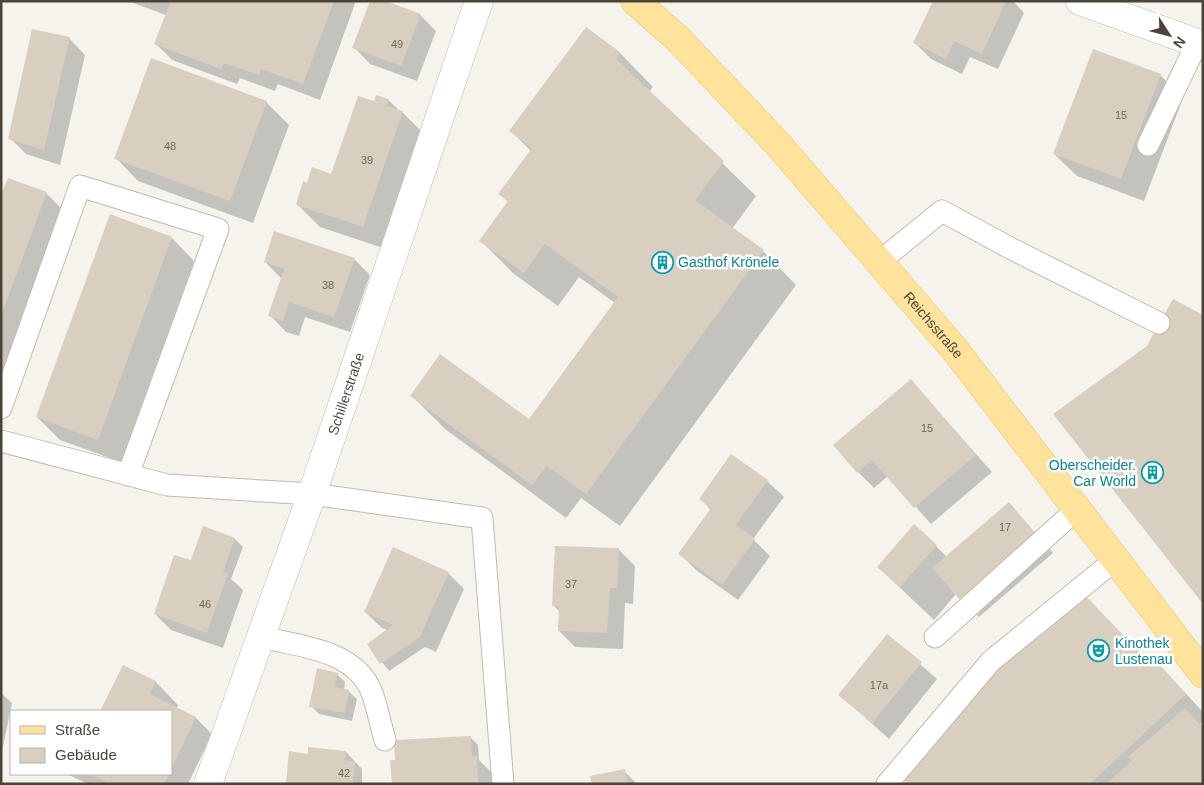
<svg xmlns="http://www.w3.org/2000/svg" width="1204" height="785" font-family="Helvetica,sans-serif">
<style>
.shadow{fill:#0003}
.building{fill:#d8cfc1}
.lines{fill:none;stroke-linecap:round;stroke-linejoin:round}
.lane-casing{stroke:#c2bbae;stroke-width:23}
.street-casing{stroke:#c2bbae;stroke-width:29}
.primary-casing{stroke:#e6c16a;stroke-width:29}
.lane{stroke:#fff;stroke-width:21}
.street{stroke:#fff;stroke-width:28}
.primary{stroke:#ffe39c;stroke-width:28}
.labels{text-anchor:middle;stroke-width:5;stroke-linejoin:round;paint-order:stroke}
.number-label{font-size:11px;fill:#6e675b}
.culture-label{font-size:14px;fill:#0d838f;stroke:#fff;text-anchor:start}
.street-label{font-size:14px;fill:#4b4439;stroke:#fff}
</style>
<rect width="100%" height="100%" fill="#f6f3ec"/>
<!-- shadow -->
<g class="shadow">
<polygon points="128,1 356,1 320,100 278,84 275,91 240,78 237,84 172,60 156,44 166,15"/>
<polygon points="934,1 1013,1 1024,13 998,69 970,57 962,74 931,59 915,43"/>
<polygon points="420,15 436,31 417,81 370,64 354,47"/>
<polygon points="586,29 620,53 653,87 649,92 756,196 732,229 763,251 796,285 620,526 581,498 566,518 445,429 412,396 529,421 615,303 579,277 558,306 514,274 481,241 509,203 500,194 531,151 511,131"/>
<polygon points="69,38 85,55 60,165 26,154 10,138"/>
<polygon points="1160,75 1183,98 1144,201 1077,176 1054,154"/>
<polygon points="388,100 397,108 396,110 402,112 425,135 386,249 320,227 297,204 307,185 332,175 379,104"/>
<polygon points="266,102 289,125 253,223 138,181 116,158"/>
<polygon points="46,193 74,221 1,419 1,199"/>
<polygon points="172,238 194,261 121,462 60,440 37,417"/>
<polygon points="354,259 370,275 350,332 305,317 299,336 286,332 270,315 282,279 265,262"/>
<polygon points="911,381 992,472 931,524 888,476 874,488 858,472"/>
<polygon points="732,456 767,481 784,497 753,539 770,556 738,600 696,570 680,554 711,510 701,499"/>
<polygon points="1009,504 1053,553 979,617 956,594 934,620 878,567 936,546 947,557"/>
<polygon points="235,539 243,547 231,579 243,590 223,648 171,630 155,614 196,563"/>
<polygon points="619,550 635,566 633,604 625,603 623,649 575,647 559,631 560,612 553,605"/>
<polygon points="448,573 464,589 436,652 425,647 389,671 368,644 387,630 382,628 365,612"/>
<polygon points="888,636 937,679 889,739 840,695"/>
<polygon points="1151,656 1203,712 1203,721 1200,724 1203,727 1203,784 909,784"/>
<polygon points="123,666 156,682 178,705 176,709 196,718 212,734 188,784 88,784 67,774 171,774 171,711 102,711"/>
<polygon points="337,674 345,682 344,690 348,691 357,699 352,721 319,714 311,706"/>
<polygon points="1,693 12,703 1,756"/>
<polygon points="470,737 478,745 479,760 492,773 493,784 393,784"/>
<polygon points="346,752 362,769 362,784 287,784 309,755"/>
<polygon points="624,771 637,784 593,784"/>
</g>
<!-- building -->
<g class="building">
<polygon points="165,1 334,1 303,84 261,69 259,75 223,63 221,69 154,44 170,3"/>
<polygon points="370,1 386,1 421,14 401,66 352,48"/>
<polygon points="933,1 1006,1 982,54 954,41 946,59 913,43"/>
<polygon points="586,27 620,52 616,59 724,161 695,200 764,250 586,494 547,466 532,485 410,396 440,354 529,419 618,297 545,244 524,273 479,241 508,201 498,194 532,148 509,131"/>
<polygon points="32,29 70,37 44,150 8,139"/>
<polygon points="1093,49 1161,74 1121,179 1053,154"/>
<polygon points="151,58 267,101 230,201 114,159"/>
<polygon points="376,95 389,99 387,106 403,111 363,227 296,205 303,181 307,183 312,167 331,174 358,96 374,101"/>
<polygon points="8,178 47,192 1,316 1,195"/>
<polygon points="110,214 172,237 98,440 36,417"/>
<polygon points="274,231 355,258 334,317 289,302 283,321 268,316 284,269 264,262"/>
<polygon points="1173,299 1203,315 1203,604 1053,414 1147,346"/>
<polygon points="911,379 976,455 914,508 872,460 857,473 833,445"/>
<polygon points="731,454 768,480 736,525 755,539 722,585 678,554 711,508 699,499"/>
<polygon points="1009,502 1038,536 962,602 932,568"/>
<polygon points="914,524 937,545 900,587 877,567"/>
<polygon points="203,526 235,538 223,572 228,573 207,633 154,614 174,555 191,560"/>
<polygon points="555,546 619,548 617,588 610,588 607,633 558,631 559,606 552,606"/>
<polygon points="393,547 449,572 420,637 380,664 367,644 393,625 364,612"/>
<polygon points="1082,592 1146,659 1151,655 1186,694 1090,784 908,784 899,776 998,666"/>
<polygon points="887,634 922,662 872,723 838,695"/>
<polygon points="123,665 156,681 150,694 196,717 171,769 171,711 100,711"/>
<polygon points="317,668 338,673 335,687 349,690 345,713 309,707"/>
<polygon points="1185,708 1203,728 1203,784 1106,784 1132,761 1128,757"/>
<polygon points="471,736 472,756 477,756 478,784 392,784 390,760 395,760 394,740"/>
<polygon points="308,747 346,751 345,760 355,762 353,783 286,784 289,751 308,754"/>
<polygon points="625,769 627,784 592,784 590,776"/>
<polygon points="89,774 169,774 164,784 110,784"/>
</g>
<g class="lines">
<defs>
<g id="lane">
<polyline points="1148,145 1197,43"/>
<polyline points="879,262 942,211 1010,248 1159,323"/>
<polyline points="1,408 80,186 218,229 128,475"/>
<polyline points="1,441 167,485 312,494 482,518 503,784"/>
<path d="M261 637C297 646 351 649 370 688 377 703 380 724 385 740"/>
<polyline points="935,637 1076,510"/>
<polyline points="887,784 991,661 1115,560"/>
</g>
<g id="street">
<polyline points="1080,1 1203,45"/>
<path id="s1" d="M208 784 312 494 479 1"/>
</g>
<g id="primary">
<path id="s2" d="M635 1 677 38 776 142 956 351 1203 674"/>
</g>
</defs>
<!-- lane casing -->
<use href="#lane" class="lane-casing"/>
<!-- street casing -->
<use href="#street" class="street-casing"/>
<!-- primary casing -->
<use href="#primary" class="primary-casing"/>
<!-- lane -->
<use href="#lane" class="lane"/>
<!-- street -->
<use href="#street" class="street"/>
<!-- primary -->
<use href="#primary" class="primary"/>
</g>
<!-- icons -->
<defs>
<symbol id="building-ring" viewBox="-11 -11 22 22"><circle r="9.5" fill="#fff" stroke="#0f9aa8" stroke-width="1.5"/><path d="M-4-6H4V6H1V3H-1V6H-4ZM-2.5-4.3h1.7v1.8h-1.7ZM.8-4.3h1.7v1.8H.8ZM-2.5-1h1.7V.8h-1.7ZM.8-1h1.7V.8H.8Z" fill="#0f9aa8"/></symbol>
<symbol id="theatre-ring" viewBox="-11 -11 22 22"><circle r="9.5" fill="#fff" stroke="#0f9aa8" stroke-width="1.5"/><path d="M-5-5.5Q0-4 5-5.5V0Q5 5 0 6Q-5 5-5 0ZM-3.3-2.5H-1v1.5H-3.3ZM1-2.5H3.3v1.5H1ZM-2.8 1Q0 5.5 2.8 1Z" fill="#0f9aa8"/></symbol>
</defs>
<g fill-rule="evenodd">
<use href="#building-ring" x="650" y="250" width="25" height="25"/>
<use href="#building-ring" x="1140" y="460" width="25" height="25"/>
<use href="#theatre-ring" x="1086" y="638" width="25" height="25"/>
</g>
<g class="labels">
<!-- number labels -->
<g class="number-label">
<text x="397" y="48">49</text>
<text x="1121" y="119">15</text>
<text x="170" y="150">48</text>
<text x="367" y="164">39</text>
<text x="328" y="289">38</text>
<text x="927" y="432">15</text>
<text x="1005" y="531">17</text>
<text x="571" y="588">37</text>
<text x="205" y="608">46</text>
<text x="879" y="689">17a</text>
<text x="344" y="777">42</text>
</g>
<!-- culture labels -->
<g class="culture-label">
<text x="678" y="267">Gasthof Krönele</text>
<text x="1136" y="470" text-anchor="end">Oberscheider.<tspan x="1136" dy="16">Car World</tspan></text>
<text x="1115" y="648">Kinothek<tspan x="1115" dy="16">Lustenau</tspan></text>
</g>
<!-- street labels -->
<g class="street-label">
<text dy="5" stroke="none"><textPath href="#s2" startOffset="441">Reichsstraße</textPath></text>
<text dy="5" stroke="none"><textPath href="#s1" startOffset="414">Schillerstraße</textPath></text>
</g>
</g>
<!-- border -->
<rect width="1204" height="785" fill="none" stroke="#4b4439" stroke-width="5"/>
<!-- legend -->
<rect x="10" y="710" width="162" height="65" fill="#ffffff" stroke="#b7b4b0"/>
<rect x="20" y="726" width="25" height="8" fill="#ffe39c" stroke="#b7b4b0"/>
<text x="55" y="735" font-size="15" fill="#4b4439">Straße</text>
<rect x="20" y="748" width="25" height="15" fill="#d8cfc1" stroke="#b7b4b0"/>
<text x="55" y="760" font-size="15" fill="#4b4439">Gebäude</text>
<!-- north arrow -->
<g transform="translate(1169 35) rotate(126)" stroke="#ffffff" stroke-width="4" paint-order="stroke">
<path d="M0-4L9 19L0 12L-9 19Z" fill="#4b4439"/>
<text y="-8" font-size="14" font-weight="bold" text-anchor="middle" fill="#4b4439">N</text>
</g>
</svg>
